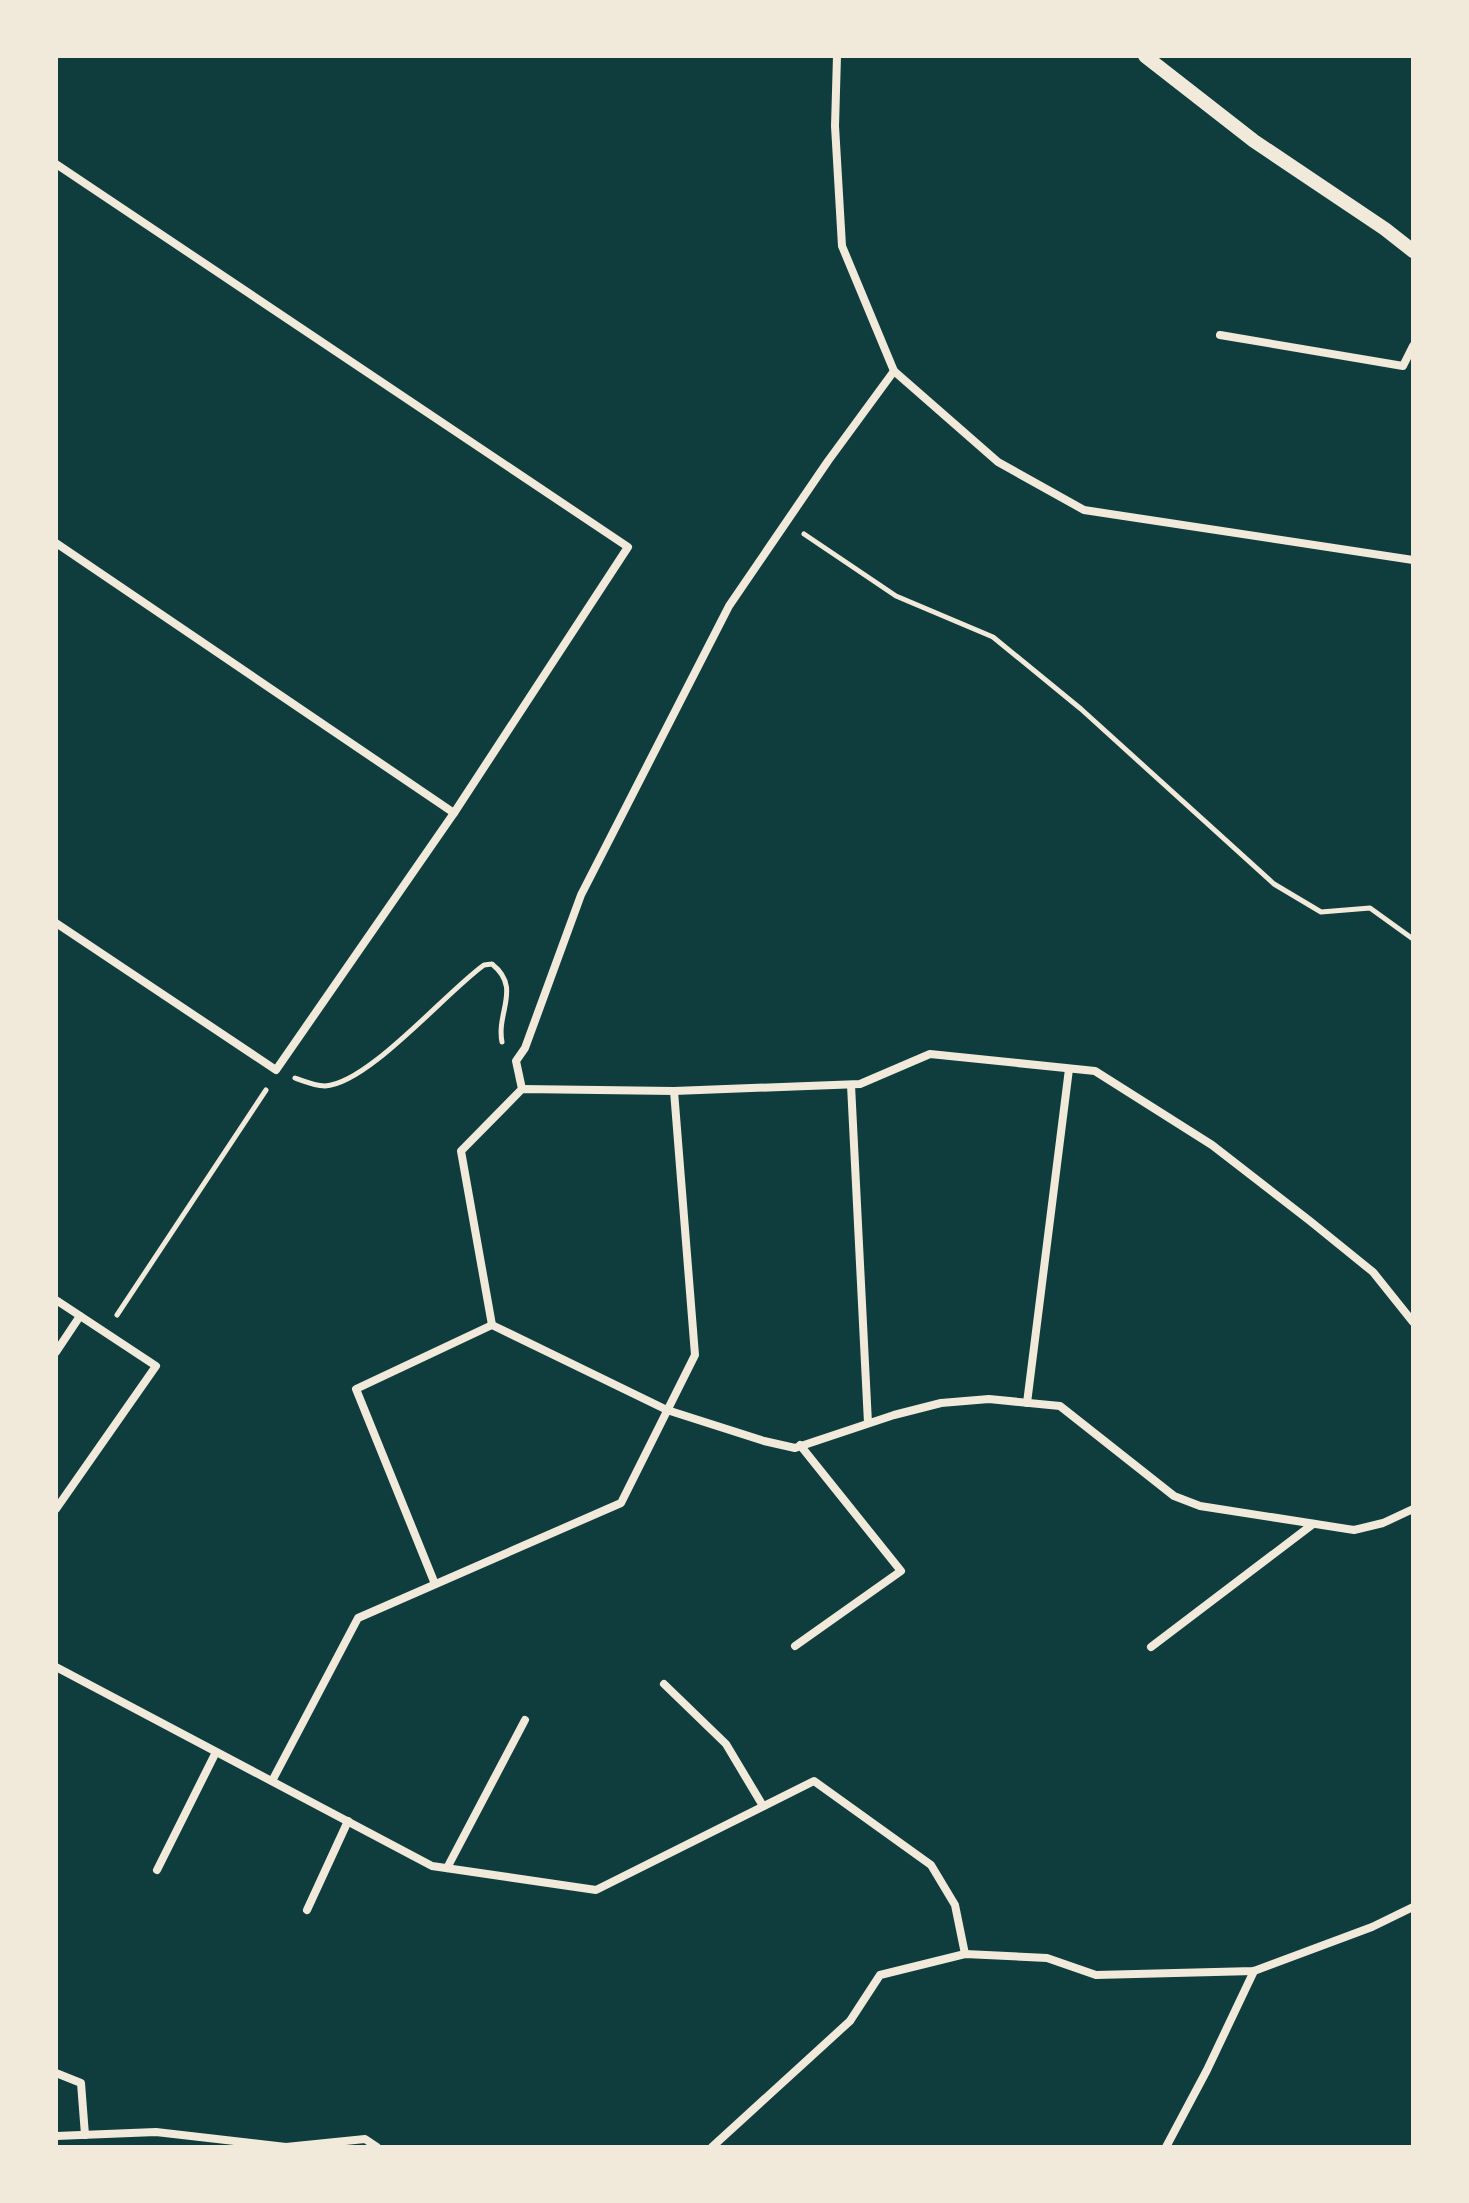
<svg xmlns="http://www.w3.org/2000/svg" width="1469" height="2203" font-family="Ubuntu,sans-serif">
<style>
.lines{fill:none;stroke-linecap:round;stroke-linejoin:round}
.path{stroke:#f1e9da;stroke-width:5}
.minor{stroke:#f1e9da;stroke-width:8}
.tertiary{stroke:#f1e9da;stroke-width:14}
</style>
<rect width="100%" height="100%" fill="#0f3d3e"/>
<g class="lines">
<!-- path -->
<g class="path">
<polyline points="804,534 896,596 993,637 1081,709 1274,884 1321,912 1370,908 1413,939"/>
<path d="M295 1078C303 1081 316 1086 325 1086 368 1084 446 992 484 965L492 964C522 988 496 1012 502 1042"/>
<polyline points="117,1315 266,1090"/>
</g>
<!-- minor -->
<g class="minor">
<polyline points="837,56 835,126 842,246 894,371 998,462 1084,510 1413,560"/>
<polyline points="56,164 628,547 454,813 276,1070 56,923"/>
<polyline points="1220,335 1403,366 1413,346"/>
<polyline points="56,543 454,813"/>
<polyline points="851,1085 868,1423"/>
<polyline points="522,1089 516,1061 525,1048 581,895 729,606 828,461 894,371"/>
<polyline points="56,1300 156,1366 56,1509"/>
<polyline points="1413,1322 1373,1272 1310,1221 1212,1145 1095,1071 930,1054 860,1084 674,1091 522,1089 461,1151 492,1325 667,1410 764,1441 795,1448 894,1415 941,1403 989,1399 1060,1406 1174,1496 1200,1506 1354,1530 1383,1523 1413,1509"/>
<polyline points="56,1352 80,1316"/>
<polyline points="1027,1403 1069,1069"/>
<polyline points="435,1584 356,1389 492,1325"/>
<polyline points="795,1646 901,1571 800,1445"/>
<polyline points="1151,1647 1313,1524"/>
<polyline points="56,1667 432,1866 596,1890 814,1781 931,1865 955,1905 965,1954"/>
<polyline points="664,1684 726,1744 763,1806"/>
<polyline points="272,1781 358,1618 621,1503 695,1355 674,1091"/>
<polyline points="447,1868 525,1720"/>
<polyline points="157,1870 216,1752"/>
<polyline points="307,1910 348,1821"/>
<polyline points="56,2073 81,2083 85,2135"/>
<polyline points="56,2136 156,2132 286,2147 365,2139 377,2147"/>
<polyline points="712,2147 850,2021 880,1975 965,1954 1047,1958 1096,1975 1254,1971 1372,1927 1413,1907"/>
<polyline points="1166,2147 1207,2070 1254,1971"/>
</g>
<!-- tertiary -->
<polyline class="tertiary" points="1145,56 1254,141 1385,229 1413,251"/>
</g>
<!-- border -->
<rect width="1469" height="2203" fill="none" stroke="#f1e9da" stroke-width="116"/>
</svg>
